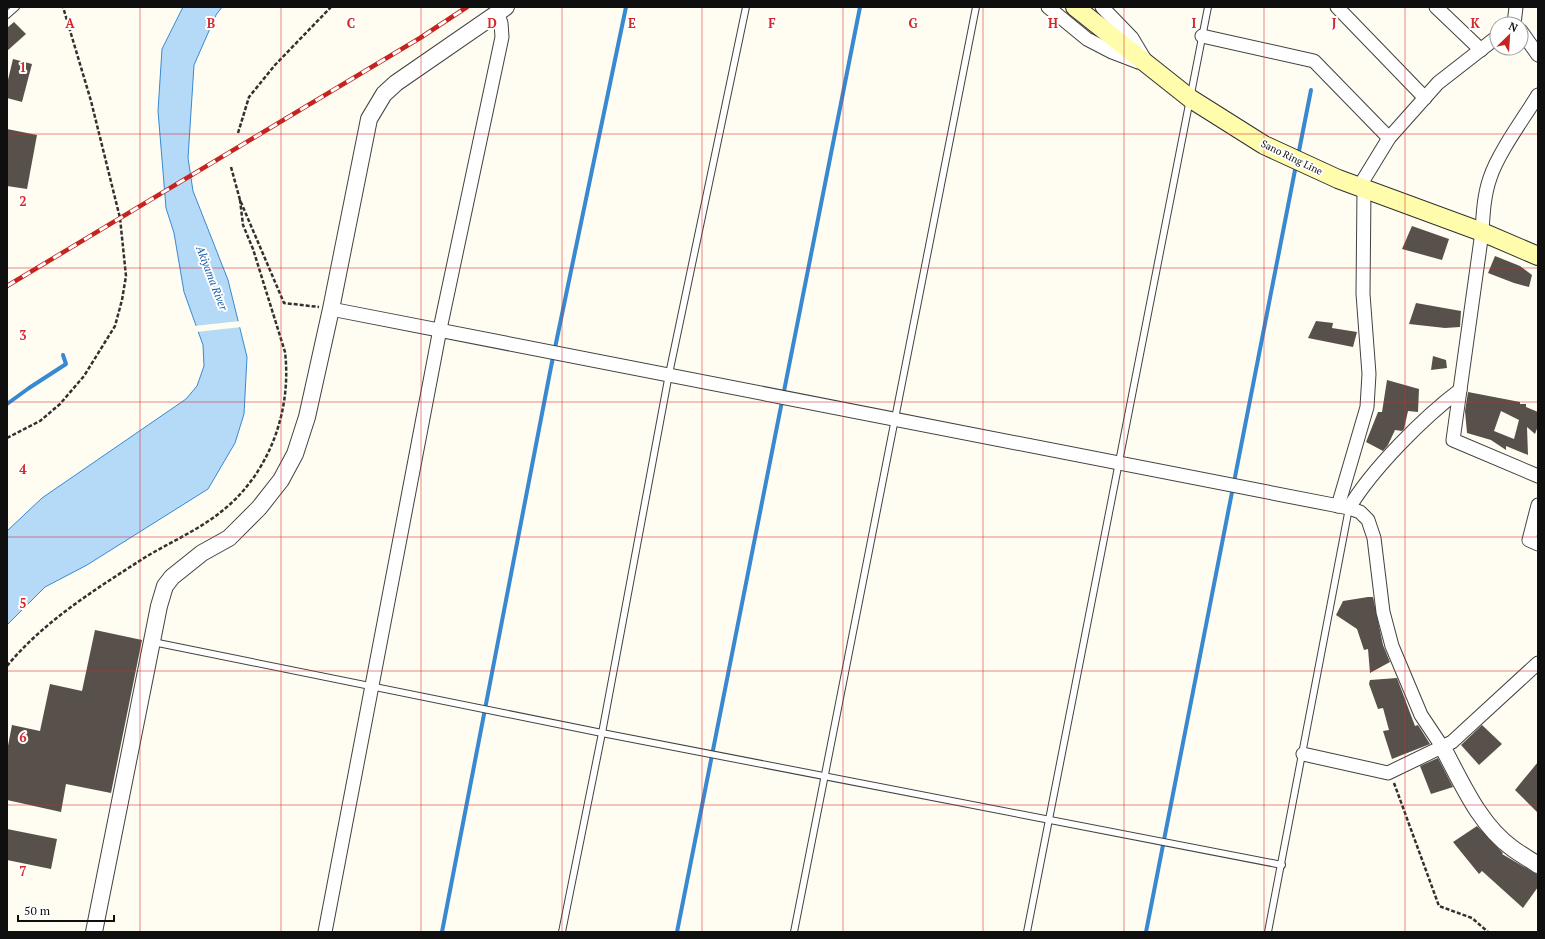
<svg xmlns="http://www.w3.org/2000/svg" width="1545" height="939" font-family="'PT Serif',serif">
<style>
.water{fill:#b4daf8;stroke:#3889d2}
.pier{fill:#fffdf1}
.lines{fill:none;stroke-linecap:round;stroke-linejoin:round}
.stream{stroke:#3889d2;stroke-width:4}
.building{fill:#58514b;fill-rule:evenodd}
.service-casing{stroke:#424242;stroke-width:8}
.minor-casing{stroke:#424242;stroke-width:15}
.tertiary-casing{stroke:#424242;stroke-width:18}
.secondary-casing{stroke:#313131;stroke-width:20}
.path{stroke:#313131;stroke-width:2.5;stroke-dasharray:4 2;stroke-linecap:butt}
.service{stroke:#fff;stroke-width:6}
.minor{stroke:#fff;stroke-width:13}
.tertiary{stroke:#fff;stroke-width:16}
.secondary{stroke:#fffcac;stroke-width:18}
.rail-casing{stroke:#c52521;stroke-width:4.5}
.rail{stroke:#fff;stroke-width:3;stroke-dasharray:9;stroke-linecap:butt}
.grid{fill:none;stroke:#d62828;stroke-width:1;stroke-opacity:0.55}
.labels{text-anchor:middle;stroke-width:4;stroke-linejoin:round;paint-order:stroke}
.street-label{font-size:10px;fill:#0f0f0f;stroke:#fff}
.water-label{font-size:11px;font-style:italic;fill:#135ba6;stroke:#fff}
.grid-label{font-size:13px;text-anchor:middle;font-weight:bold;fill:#d62828;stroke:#fff;stroke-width:4;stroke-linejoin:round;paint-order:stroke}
</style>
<rect width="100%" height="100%" fill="#fffdf1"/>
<!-- water -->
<polygon class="water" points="183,7 222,7 216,15 194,65 188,158 193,191 228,280 247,357 244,414 235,443 208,489 87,565 45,587 7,625 7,531 42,498 186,399 197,386 204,366 203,345 184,292 174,233 166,208 158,111 162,49"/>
<!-- pier -->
<polygon class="pier" points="240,321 242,327 196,332 194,326"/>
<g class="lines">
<!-- stream -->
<g class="stream">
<polyline points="1298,156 1311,90"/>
<polyline points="7,404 29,388 66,364 63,355"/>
<polyline points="442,932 551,367 626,7"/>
<polyline points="677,932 860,7"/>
<polyline points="1146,932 1296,165"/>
</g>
</g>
<!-- building -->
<g class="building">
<polygon points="14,22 26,34 7,51 7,28"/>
<polygon points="13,59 32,64 22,102 7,98 7,84"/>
<polygon points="7,129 37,135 27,189 7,186"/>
<polygon points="1412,226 1449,239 1442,260 1402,249"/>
<polygon points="1495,256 1520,266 1532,275 1529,287 1514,283 1488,273"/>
<polygon points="1416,303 1461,311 1460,327 1445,328 1409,324"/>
<polygon points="1316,321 1333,323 1332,328 1357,332 1353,347 1308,338"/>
<polygon points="1433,356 1446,360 1447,368 1431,370"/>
<polygon points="1387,380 1419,389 1418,412 1408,411 1404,429 1402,431 1395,430 1388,445 1383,451 1366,442 1378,412 1382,412"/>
<path d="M1468 392 1520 402V404H1526V407L1538 412V426L1535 434 1527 427 1528 455 1506 446V450L1491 440 1467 433 1465 411ZM1501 411 1519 420 1514 439 1494 431Z"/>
<polygon points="1368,597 1373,597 1383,645 1390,662 1370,673 1368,649 1364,650 1357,629 1336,615 1343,601"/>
<polygon points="95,630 142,640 111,793 66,784 61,812 7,800 7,751 12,725 40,731 50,684 82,691"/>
<polygon points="1397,678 1415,726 1418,725 1430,744 1392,759 1383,731 1389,730 1383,708 1378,709 1369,684 1370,680"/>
<polygon points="1482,725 1502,744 1479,765 1461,745"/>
<polygon points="1438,758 1453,787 1431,794 1420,766"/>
<polygon points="1538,762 1538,813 1515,790"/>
<polygon points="1477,826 1503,853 1502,854 1538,875 1538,887 1523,908 1482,871 1479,874 1453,842"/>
<polygon points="7,829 57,839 51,869 7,860"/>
</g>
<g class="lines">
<defs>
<g id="service">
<polyline points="7,15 16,7"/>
<polyline points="153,642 602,733 1282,865"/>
<polyline points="562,932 602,733 669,374 746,7"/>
<polyline points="794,932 976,7"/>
<polyline points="1027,932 1208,7"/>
<polyline points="1268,932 1349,508"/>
</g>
<g id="minor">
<polyline points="1048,7 1087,39 1112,52 1138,62"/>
<polyline points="1102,7 1132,38 1144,58"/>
<polyline points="1337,7 1425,98"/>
<polyline points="1436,7 1481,50"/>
<polyline points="1514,24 1516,7"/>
<polyline points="1521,31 1538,55"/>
<polyline points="1202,36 1314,61 1389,138"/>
<path d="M1538 95C1524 118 1498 153 1490 178 1484 195 1483 214 1482 232L1453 440 1538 476"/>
<polyline points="1359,187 1389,138 1438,83 1497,37"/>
<polyline points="331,309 1349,508 1360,512 1368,520 1374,538 1383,612 1392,646 1421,715 1443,748"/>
<polyline points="1538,505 1529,540 1538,544"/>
<polyline points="1338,506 1367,407 1369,374 1363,294 1364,189"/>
<path d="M1349 508C1372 469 1424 417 1460 390"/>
<polyline points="1303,754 1388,773 1452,742 1538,663"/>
<polyline points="325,932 440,329 502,37 501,23 498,14"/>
</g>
<g id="tertiary">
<path d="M1443 748C1462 783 1479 824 1512 848 1520 854 1529 859 1538 865"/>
<polyline points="94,932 159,606 165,586 172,577 202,553 229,538 259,508 281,480 295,454 307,417 331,309 369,119 384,94 396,83 506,7"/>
</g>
<polyline id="secondary" points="1075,7 1191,99 1264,145 1338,179 1482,232 1538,256"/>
</defs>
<!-- service casing -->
<use href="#service" class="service-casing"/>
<!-- minor casing -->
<use href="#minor" class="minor-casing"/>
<!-- tertiary casing -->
<use href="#tertiary" class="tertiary-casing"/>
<!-- secondary casing -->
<use href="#secondary" class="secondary-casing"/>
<!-- path -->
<g class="path">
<polyline points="238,133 249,97 275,65 331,7"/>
<polyline points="231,167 240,200 284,303 319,307"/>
<polyline points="7,438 40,421 60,404 84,376 115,326 122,300 126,276 120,218 91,101 63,7"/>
<path d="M7 666C44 621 96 589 144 558 170 542 199 530 222 511 269 474 292 411 285 352L253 249 243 225 240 200"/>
<polyline points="1394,783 1439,906 1472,918 1488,932"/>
</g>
<!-- service -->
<use href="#service" class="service"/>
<!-- minor -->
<use href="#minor" class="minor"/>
<!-- tertiary -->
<use href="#tertiary" class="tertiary"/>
<!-- secondary -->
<use href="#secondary" class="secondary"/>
<defs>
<polyline id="rail" points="7,286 420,38 467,7"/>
</defs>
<!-- rail casing -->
<use href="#rail" class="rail-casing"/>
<!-- rail -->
<use href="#rail" class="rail"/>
</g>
<!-- grid -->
<path class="grid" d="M140 7V932M281 7V932M421 7V932M562 7V932M702 7V932M843 7V932M983 7V932M1124 7V932M1264 7V932M1405 7V932M7 134H1538M7 268H1538M7 402H1538M7 537H1538M7 671H1538M7 805H1538"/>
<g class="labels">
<!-- street labels -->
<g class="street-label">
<text transform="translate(1292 157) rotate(26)" y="4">Sano Ring Line</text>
</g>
<!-- water labels -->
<g class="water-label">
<text transform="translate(212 278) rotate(69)" y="4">Akiyama River</text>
</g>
</g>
<g class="grid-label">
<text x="70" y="28">A</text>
<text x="211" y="28">B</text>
<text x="351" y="28">C</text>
<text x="492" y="28">D</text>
<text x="632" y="28">E</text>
<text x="772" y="28">F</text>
<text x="913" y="28">G</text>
<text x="1053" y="28">H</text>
<text x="1194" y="28">I</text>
<text x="1334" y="28">J</text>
<text x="1475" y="28">K</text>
<text x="23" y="72">1</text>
<text x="23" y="206">2</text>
<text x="23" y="340">3</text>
<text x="23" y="474">4</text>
<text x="23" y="608">5</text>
<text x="23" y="742">6</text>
<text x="23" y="876">7</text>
</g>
<!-- border -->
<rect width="1545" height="939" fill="none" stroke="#0f0f0f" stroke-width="16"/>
<!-- north arrow -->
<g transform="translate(1509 36) rotate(25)"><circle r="19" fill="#ffffff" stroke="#9f9f9f"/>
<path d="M0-3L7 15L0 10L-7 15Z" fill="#c52521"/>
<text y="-6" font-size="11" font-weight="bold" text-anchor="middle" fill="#0f0f0f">N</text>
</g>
<!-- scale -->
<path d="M18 915v6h96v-6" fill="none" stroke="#0f0f0f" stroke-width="2"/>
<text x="24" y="915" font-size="12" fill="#0f0f0f" stroke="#ffffff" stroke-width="3" paint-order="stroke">50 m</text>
</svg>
